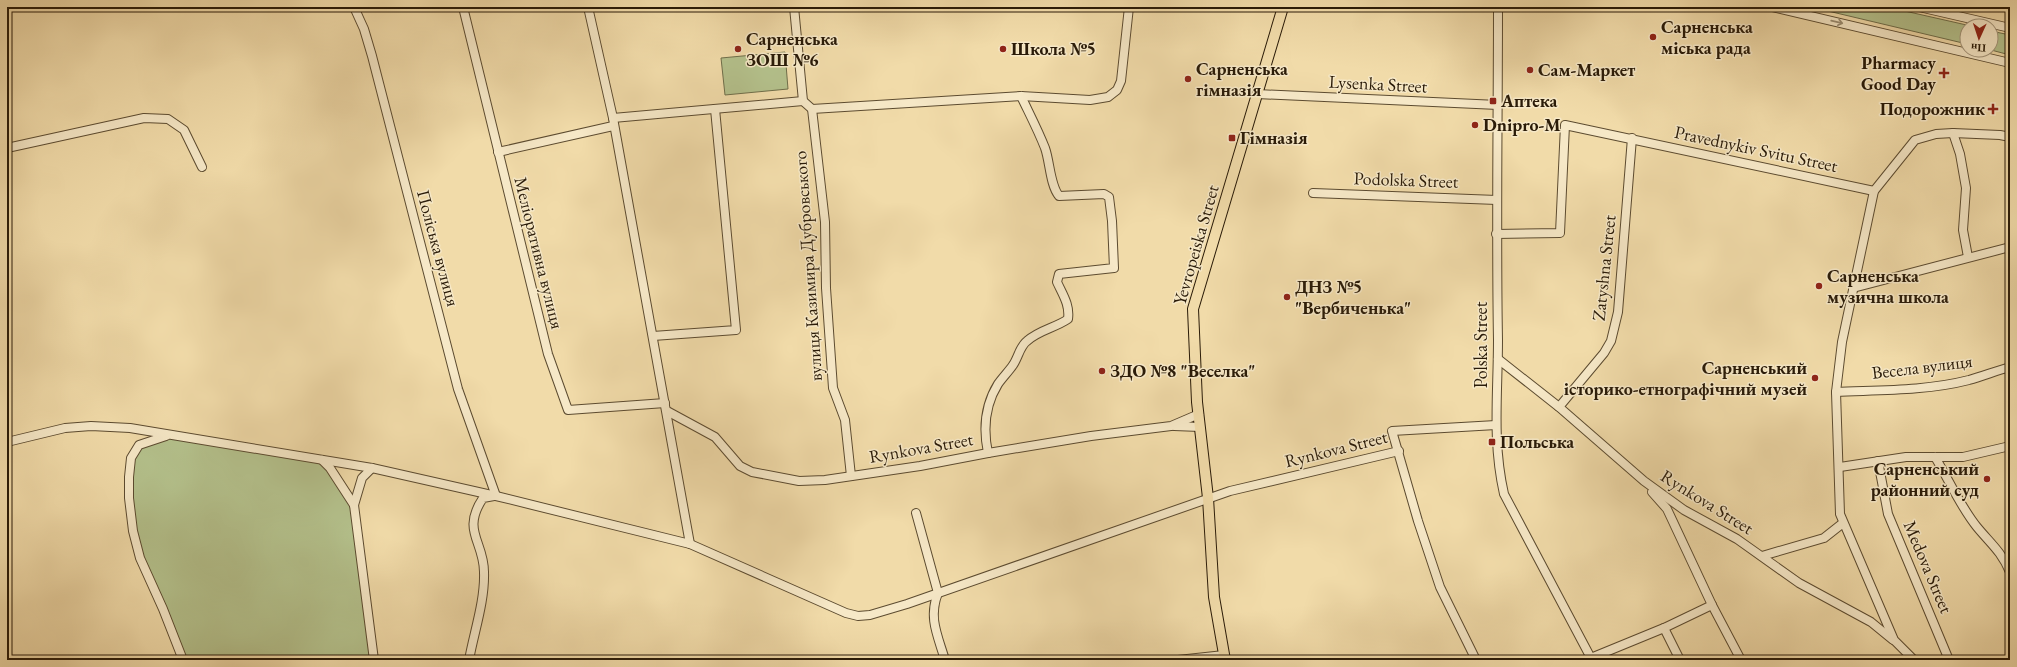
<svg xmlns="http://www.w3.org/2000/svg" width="2017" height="667" font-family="'EB Garamond',serif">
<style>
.green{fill:#b4c18c;stroke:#6f6e4a}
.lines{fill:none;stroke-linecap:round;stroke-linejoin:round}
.minor-casing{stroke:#5c4b30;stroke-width:10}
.major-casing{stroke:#2a1b08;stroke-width:12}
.minor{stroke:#f6e8c7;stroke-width:8}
.major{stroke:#f1dba9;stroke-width:10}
.oneway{stroke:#9a8c71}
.poi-dot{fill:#8f2418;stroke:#f6e8c7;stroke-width:1.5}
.labels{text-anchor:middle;stroke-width:3;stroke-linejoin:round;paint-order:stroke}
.poi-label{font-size:18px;font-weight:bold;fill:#2a1b08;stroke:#f6e8c7;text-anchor:start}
.street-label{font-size:18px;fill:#2a1b08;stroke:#f6e8c7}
</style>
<rect width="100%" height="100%" fill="#f1dba9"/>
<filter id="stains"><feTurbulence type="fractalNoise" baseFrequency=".005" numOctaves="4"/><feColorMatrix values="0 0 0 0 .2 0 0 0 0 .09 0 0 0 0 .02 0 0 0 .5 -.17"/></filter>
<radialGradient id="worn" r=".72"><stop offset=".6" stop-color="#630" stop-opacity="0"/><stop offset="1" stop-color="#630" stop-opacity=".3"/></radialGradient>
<!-- green -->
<g class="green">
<polygon points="1811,7 1887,7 1971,26 1967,26 1967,44"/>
<polygon points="1991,31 2010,35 2010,55 1991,50"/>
<polygon points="785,52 788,89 725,95 721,58"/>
<polygon points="168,435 322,460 354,505 374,660 183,660 140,558 129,477 139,445"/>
</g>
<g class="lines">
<defs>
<g id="minor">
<polyline points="354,7 364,29 372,56 458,389 496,496"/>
<polyline points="463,7 548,354 568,410 665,403"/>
<polyline points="588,7 613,118 690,544"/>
<polyline points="794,7 803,101 812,109 825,222 826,288 833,388 845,420 851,476"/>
<path d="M1498 7C1498 118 1496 229 1498 340 1498 394 1492 441 1504 494L1592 660"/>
<polyline points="1772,7 2010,63"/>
<polyline points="1919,7 2010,28"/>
<polyline points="1257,94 1498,105"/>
<polyline points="812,109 1021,96 1090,100 1108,97 1117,90 1121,81 1129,7"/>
<polyline points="613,118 803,101"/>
<polyline points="1953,133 1960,154 1966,188 1963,230 1968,257"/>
<polyline points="7,148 144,118 168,119 184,130 202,167"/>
<polyline points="498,152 613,126"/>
<polyline points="1313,193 1497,200"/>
<polyline points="1496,234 1560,233 1565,125 1874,191"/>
<polyline points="1853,288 2010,247"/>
<polyline points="653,336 736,330 715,109"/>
<polyline points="1498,359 1559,407 1644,481 1684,510 1737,539 1799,583 1871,622 1893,640"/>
<path d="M1836 392C1880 390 1926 391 1969 380 1983 376 1996 371 2010 367"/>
<polyline points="1559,407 1604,353 1611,341 1618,312 1632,138"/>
<polyline points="667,411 715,437 740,466 752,472 799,481 825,480 920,466 988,453 1091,436 1171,426 1199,414"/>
<polyline points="1174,426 1200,427"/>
<polyline points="166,436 139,445 131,458 129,477 129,498 133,531 140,558 163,609 183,660"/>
<polyline points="7,442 65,428 91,426 130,428 372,468 496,496 690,544 846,613 858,616 870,615 907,604 1230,491 1399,451"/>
<path d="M988 453C983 429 985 405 998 384 1003 377 1009 371 1013 365 1018 358 1020 346 1027 341 1039 330 1055 328 1068 319 1070 305 1063 295 1057 282L1059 274 1114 268 1112 221 1109 197 1104 194 1059 196C1050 185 1050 162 1045 148 1038 130 1029 113 1021 96"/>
<path d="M1935 457C1949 480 1960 506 1977 527 1991 544 2001 551 2010 572"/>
<polyline points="322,460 330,468 354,505 374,660"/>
<polyline points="1878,461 1888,514 1949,660"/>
<polyline points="1840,467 1906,457 1963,457 2010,446"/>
<polyline points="1652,492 1667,509 1712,605 1741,660"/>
<polyline points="354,505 362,478 372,468"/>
<path d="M916 513 938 593C928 618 938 636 945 660"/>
<polyline points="1762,556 1824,538 1843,523"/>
<polyline points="1664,628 1680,660"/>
<path d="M469 660C474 632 485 601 484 572 484 541 461 531 483 498L494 496"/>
<polyline points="1178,660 1224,655"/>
<polyline points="1476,660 1440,587 1418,521 1392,431 1496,425"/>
<polyline points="1586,660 1664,628 1712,605"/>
<polyline points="1914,660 1894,640 1840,514 1836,392 1842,342 1874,191 1915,140 1936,134 1953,133 2000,135 2010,137"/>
</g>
<polyline id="major" points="1225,660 1214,597 1208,498 1197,402 1193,309 1283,7"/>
</defs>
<!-- minor casing -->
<use href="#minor" class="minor-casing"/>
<!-- major casing -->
<use href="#major" class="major-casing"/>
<!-- minor -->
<use href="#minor" class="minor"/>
<!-- major -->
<use href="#major" class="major"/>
</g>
<!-- one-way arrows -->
<defs><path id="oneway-shaft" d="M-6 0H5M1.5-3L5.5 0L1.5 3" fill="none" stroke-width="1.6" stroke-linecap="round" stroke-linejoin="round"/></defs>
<use class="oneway" href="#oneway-shaft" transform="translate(1837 22) rotate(13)"/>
<!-- markers -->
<g class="poi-dot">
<circle cx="1653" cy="37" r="4"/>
<circle cx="738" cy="49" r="4"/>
<circle cx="1003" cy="49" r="4"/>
<circle cx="1530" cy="70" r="4"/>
<path d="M1942 67h4v4h4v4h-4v4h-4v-4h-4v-4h4z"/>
<circle cx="1188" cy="79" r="4"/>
<rect x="1489" y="97" width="8" height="8" rx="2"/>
<path d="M1991 103h4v4h4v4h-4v4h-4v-4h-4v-4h4z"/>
<circle cx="1475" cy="125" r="4"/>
<rect x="1228" y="134" width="8" height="8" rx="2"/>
<circle cx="1819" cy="286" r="4"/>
<circle cx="1287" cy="297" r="4"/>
<circle cx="1102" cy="371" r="4"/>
<circle cx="1815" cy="378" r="4"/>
<rect x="1488" y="438" width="8" height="8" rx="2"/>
<circle cx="1987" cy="479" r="4"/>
</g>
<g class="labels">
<!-- poi labels -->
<g class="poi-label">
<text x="1661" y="33">Сарненська<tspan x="1661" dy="21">міська рада</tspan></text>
<text x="746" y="45">Сарненська<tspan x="746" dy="21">ЗОШ №6</tspan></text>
<text x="1011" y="55">Школа №5</text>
<text x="1936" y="69" text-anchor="end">Pharmacy<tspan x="1936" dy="21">Good Day</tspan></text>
<text x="1196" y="75">Сарненська<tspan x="1196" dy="21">гімназія</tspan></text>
<text x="1538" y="76">Сам-Маркет</text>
<text x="1501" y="107">Аптека</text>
<text x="1985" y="115" text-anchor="end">Подорожник</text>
<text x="1483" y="131">Dnipro-M</text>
<text x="1240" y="144">Гімназія</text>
<text x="1827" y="282">Сарненська<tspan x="1827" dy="21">музична школа</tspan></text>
<text x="1295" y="293">ДНЗ №5<tspan x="1295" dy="21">"Вербиченька"</tspan></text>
<text x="1807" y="374" text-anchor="end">Сарненський<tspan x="1807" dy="21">історико-етнографічний музей</tspan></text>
<text x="1110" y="377">ЗДО №8 "Веселка"</text>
<text x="1500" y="448">Польська</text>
<text x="1979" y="475" text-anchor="end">Сарненський<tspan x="1979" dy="21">районний суд</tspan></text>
</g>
<!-- street labels -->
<g class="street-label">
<text transform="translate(1378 84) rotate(3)" y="6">Lysenka Street</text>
<text transform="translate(1756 149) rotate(12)" y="6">Pravednykiv Svitu Street</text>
<text transform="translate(1406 180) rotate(2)" y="6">Podolska Street</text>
<text transform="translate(1196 245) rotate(-74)" y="6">Yevropeiska Street</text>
<text transform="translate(438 248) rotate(75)" y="6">Поліська вулиця</text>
<text transform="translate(539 253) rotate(76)" y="6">Меліоративна вулиця</text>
<text transform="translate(808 266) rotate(-94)" y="6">вулиця Казимира Дубровського</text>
<text transform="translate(1604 268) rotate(-84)" y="6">Zatyshna Street</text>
<text transform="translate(1481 345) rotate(-90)" y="6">Polska Street</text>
<text transform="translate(1922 367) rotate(-7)" y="6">Весела вулиця</text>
<text transform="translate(921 448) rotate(-10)" y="6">Rynkova Street</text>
<text transform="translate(1336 449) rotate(-14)" y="6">Rynkova Street</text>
<text transform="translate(1707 502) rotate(32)" y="6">Rynkova Street</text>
<text transform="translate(1928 567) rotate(67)" y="6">Medova Street</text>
</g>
</g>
<!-- margin -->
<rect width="2017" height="667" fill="none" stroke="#f1dba9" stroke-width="24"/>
<rect x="8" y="8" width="2001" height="651" fill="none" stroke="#2a1b08" stroke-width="2"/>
<rect x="12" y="12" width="1993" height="643" fill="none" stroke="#2a1b08"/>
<!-- north arrow -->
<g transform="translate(1979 38) rotate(183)"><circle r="19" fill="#f6e8c7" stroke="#a4967b"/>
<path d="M0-3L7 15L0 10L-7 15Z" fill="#8f2418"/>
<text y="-6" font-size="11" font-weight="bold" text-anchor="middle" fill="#2a1b08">Пн</text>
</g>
<rect width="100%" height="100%" filter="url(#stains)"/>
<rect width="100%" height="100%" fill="url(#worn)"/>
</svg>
